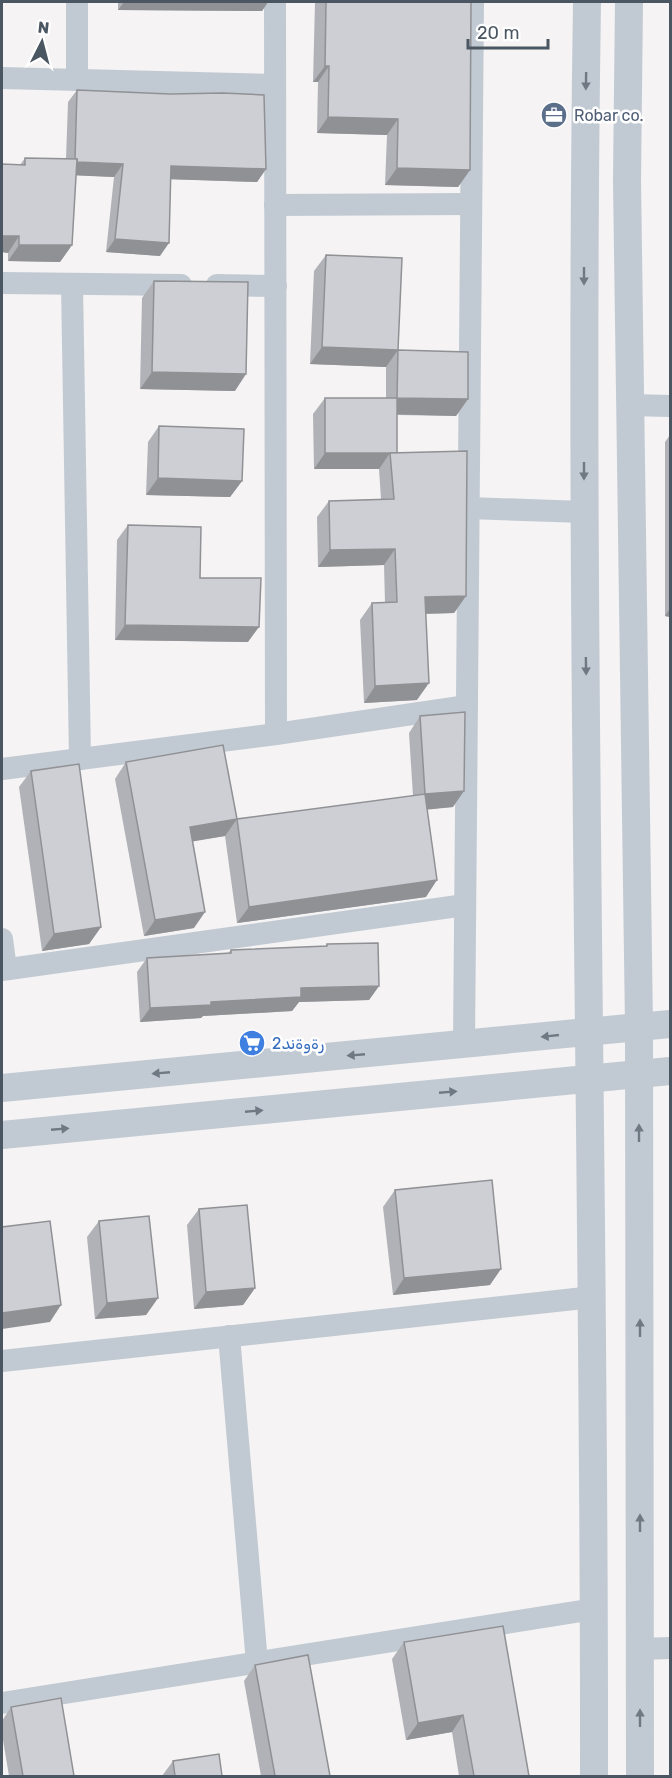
<svg xmlns="http://www.w3.org/2000/svg" width="672" height="1778" font-family="Rubik,Cairo,sans-serif">
<style>
.lines{fill:none;stroke-linecap:round;stroke-linejoin:round}
.minor{stroke:#c1cad2;stroke-width:22}
.tertiary{stroke:#c1cad2;stroke-width:28}
.wall{fill:#b0b2b7}
.shaded-wall{fill:#909195}
.building{fill:#cdcfd5;stroke:#909195;stroke-width:1.5}
.oneway{fill:#6e7983}
.labels{text-anchor:middle;stroke-width:5;stroke-linejoin:round;paint-order:stroke}
.service-label{font-size:16px;fill:#4e5e75;stroke:#fff;text-anchor:start}
.shop-label{font-size:16px;fill:#366cbe;stroke:#fff;text-anchor:start}
</style>
<rect width="100%" height="100%" fill="#f5f3f3"/>
<g class="lines">
<!-- minor -->
<g class="minor">
<polyline points="77,2 77,80"/>
<polyline points="275,2 276,734"/>
<polyline points="2,78 275,85"/>
<polyline points="275,205 471,204"/>
<polyline points="2,283 181,285"/>
<polyline points="72,284 80,759"/>
<polyline points="217,285 276,286"/>
<polyline points="630,405 670,406"/>
<polyline points="468,508 584,512"/>
<polyline points="2,769 276,734 467,706"/>
<polyline points="2,939 6,969"/>
<polyline points="2,970 465,905"/>
<polyline points="464,1045 473,2"/>
<polyline points="229,1336 257,1663"/>
<polyline points="2,1361 593,1297"/>
<polyline points="640,1649 670,1648"/>
<polyline points="2,1703 594,1609"/>
</g>
<!-- tertiary -->
<g class="tertiary">
<path d="M587 2C578 593 595 1185 594 1776"/>
<polyline points="629,2 627,180 639,1026 640,1776"/>
<polyline points="2,1088 670,1024"/>
<polyline points="2,1135 670,1071"/>
</g>
</g>
<!-- wall -->
<g class="wall">
<polygon points="118,2 268,2 262,11 118,10"/>
<polygon points="315,2 471,2 470,170 458,187 385,185 387,135 317,133 318,82 313,82"/>
<polygon points="77,90 266,169 257,182 170,179 160,256 106,252 114,177 76,175 72,245 60,262 8,261 8,253 2,252 2,164 20,165 25,158 66,159 68,102"/>
<polygon points="326,255 398,350 468,399 456,416 397,415 397,453 466,596 454,613 426,614 417,700 364,703 360,620 372,603 385,603 384,565 318,567 317,517 329,501 381,499 379,469 314,469 313,414 325,398 386,398 386,367 310,364 314,271"/>
<polygon points="154,281 235,391 140,389 142,298"/>
<polygon points="159,426 242,481 230,497 146,495 148,442"/>
<polygon points="670,435 670,617 665,616 665,442"/>
<polygon points="128,525 200,578 248,642 115,640 117,540"/>
<polygon points="420,716 453,807 427,809 426,897 237,923 225,836 192,841 194,928 144,936 115,779 126,762 237,819 413,796 409,733"/>
<polygon points="31,771 101,927 89,944 42,951 19,787"/>
<polygon points="327,944 379,986 369,1000 299,1002 292,1011 203,1016 201,1018 140,1022 137,972 147,958 228,953 231,950 325,946"/>
<polygon points="395,1190 490,1285 393,1295 383,1207"/>
<polygon points="199,1209 255,1288 243,1305 194,1309 187,1225"/>
<polygon points="99,1221 158,1298 146,1315 95,1319 87,1237"/>
<polygon points="404,1642 529,1776 459,1776 452,1732 406,1740 392,1659"/>
<polygon points="255,1665 330,1776 261,1776 244,1681"/>
<polygon points="11,1707 74,1776 9,1776 2,1734 2,1721"/>
<polygon points="173,1761 222,1776 162,1776"/>
</g>
<!-- shaded-wall -->
<g class="shaded-wall">
<polygon points="124,2 268,2 262,11 118,10"/>
<polygon points="325,66 329,66 318,82 313,82"/>
<polygon points="328,117 398,119 387,135 317,133"/>
<polygon points="75,162 123,164 114,177 66,175"/>
<polygon points="171,166 266,169 257,182 162,179"/>
<polygon points="397,168 470,170 458,187 385,185"/>
<polygon points="2,236 19,236 8,253 2,252"/>
<polygon points="115,239 169,243 160,256 106,252"/>
<polygon points="19,245 72,245 60,262 8,261"/>
<polygon points="322,347 398,350 386,367 310,364"/>
<polygon points="152,372 246,374 235,391 140,389"/>
<polygon points="397,398 468,399 456,416 385,414"/>
<polygon points="325,453 390,453 379,469 314,469"/>
<polygon points="158,478 242,481 230,497 146,495"/>
<polygon points="395,549 384,565 318,567 330,550"/>
<polygon points="466,596 454,613 414,614 425,597"/>
<polygon points="670,608 670,617 665,616"/>
<polygon points="125,625 259,627 248,642 115,640"/>
<polygon points="429,683 417,700 364,703 375,686"/>
<polygon points="464,791 453,807 414,811 425,794"/>
<polygon points="237,819 225,836 178,844 190,827"/>
<polygon points="437,880 426,897 237,923 249,907"/>
<polygon points="205,912 194,928 144,936 155,920"/>
<polygon points="101,927 89,944 42,951 54,934"/>
<polygon points="379,986 369,1000 299,1002 292,1011 203,1016 201,1018 140,1022 150,1008 211,1002 301,988"/>
<polygon points="501,1269 490,1285 393,1295 404,1278"/>
<polygon points="255,1288 243,1305 194,1309 206,1292"/>
<polygon points="158,1298 146,1315 95,1319 107,1303"/>
<polygon points="61,1305 50,1322 2,1329 2,1313"/>
<polygon points="463,1715 452,1732 406,1740 418,1723"/>
</g>
<!-- building -->
<g class="building">
<polygon points="326,2 471,2 470,170 397,168 398,119 328,117 329,66 325,66"/>
<polygon points="77,90 170,94 223,93 264,95 266,169 171,166 169,243 115,239 123,164 77,162 77,159 75,159"/>
<polygon points="25,158 77,159 72,245 19,245 19,236 2,236 2,164 25,165"/>
<polygon points="326,255 402,258 398,350 322,347"/>
<polygon points="154,281 248,282 246,374 152,372"/>
<polygon points="398,350 468,352 468,399 397,398"/>
<rect x="325" y="398" width="72" height="55"/>
<polygon points="159,426 244,429 242,481 158,478"/>
<polygon points="467,451 466,596 425,597 429,683 375,686 372,603 397,602 395,549 330,550 329,501 394,499 390,453"/>
<polygon points="128,525 201,527 200,578 261,578 259,627 125,625"/>
<polygon points="465,712 464,791 425,794 420,716"/>
<polygon points="223,745 237,819 190,827 205,912 155,920 126,762"/>
<polygon points="79,764 101,927 54,934 31,771"/>
<polygon points="425,794 437,880 249,907 237,819"/>
<polygon points="378,943 379,986 301,988 301,997 211,1002 211,1005 150,1008 147,958 231,953 231,950 327,946 327,944"/>
<polygon points="492,1180 501,1269 404,1278 395,1190"/>
<polygon points="247,1205 255,1288 206,1292 199,1209"/>
<polygon points="149,1216 158,1298 107,1303 99,1221"/>
<polygon points="50,1221 61,1305 2,1313 2,1227"/>
<polygon points="503,1626 529,1776 474,1776 463,1715 418,1723 404,1642"/>
<polygon points="308,1655 330,1776 275,1776 255,1665"/>
<polygon points="61,1698 74,1776 23,1776 11,1707"/>
<polygon points="219,1754 222,1776 175,1776 173,1761"/>
</g>
<!-- one-way arrows -->
<defs><path id="oneway-solid" d="M-6-.8H1V-3.2L6.5 0L1 3.2V.8H-6Z" transform="scale(1.5)"/></defs>
<g class="oneway">
<use href="#oneway-solid" transform="translate(586 81) rotate(91)"/>
<use href="#oneway-solid" transform="translate(584 276) rotate(90)"/>
<use href="#oneway-solid" transform="translate(584 471) rotate(90)"/>
<use href="#oneway-solid" transform="translate(586 666) rotate(89)"/>
<use href="#oneway-solid" transform="translate(550 1036) rotate(174)"/>
<use href="#oneway-solid" transform="translate(356 1055) rotate(175)"/>
<use href="#oneway-solid" transform="translate(161 1073) rotate(175)"/>
<use href="#oneway-solid" transform="translate(448 1092) rotate(-5)"/>
<use href="#oneway-solid" transform="translate(254 1111) rotate(-5)"/>
<use href="#oneway-solid" transform="translate(60 1129) rotate(-5)"/>
<use href="#oneway-solid" transform="translate(639 1133) rotate(-90)"/>
<use href="#oneway-solid" transform="translate(640 1328) rotate(-90)"/>
<use href="#oneway-solid" transform="translate(640 1523) rotate(-90)"/>
<use href="#oneway-solid" transform="translate(640 1718) rotate(-90)"/>
</g>
<!-- icons -->
<defs>
<symbol id="office-disc" viewBox="-11 -11 22 22"><circle r="9.5" fill="#5c6f8a" stroke="#fff"/><path d="M-6-3h4V-5.5h4V-3h4V5H-6ZM-1-4.5V-3h2v-1.5ZM-6 0V1H6V0Z" fill="#fff"/></symbol>
<symbol id="supermarket-disc" viewBox="-11 -11 22 22"><circle r="9.5" fill="#3f7fe0" stroke="#fff"/><path d="M-6-5.5h2.5l.6 2H6L4.5 2H-2.5L-4.4-4H-6ZM-1.5 3.2a1.3 1.3 0 1 0 .1 0ZM3 3.2a1.3 1.3 0 1 0 .1 0Z" fill="#fff"/></symbol>
</defs>
<g fill-rule="evenodd">
<use href="#office-disc" x="539" y="100" width="30" height="30"/>
<use href="#supermarket-disc" x="237" y="1028" width="30" height="30"/>
</g>
<g class="labels">
<!-- service labels -->
<g class="service-label">
<text x="574" y="121">Robar co.</text>
</g>
<!-- shop labels -->
<g class="shop-label">
<text x="272" y="1049">رةوةند2</text>
</g>
</g>
<!-- border -->
<rect width="672" height="1778" fill="none" stroke="#4a5661" stroke-width="6"/>
<!-- north arrow -->
<g transform="translate(42 42) rotate(6)" stroke="#ffffff" stroke-width="4.5" paint-order="stroke">
<path d="M0-4.5L10 22L0 15L-10 22Z" fill="#4a5661"/>
<text y="-9" font-size="16" font-weight="bold" text-anchor="middle" fill="#4a5661">N</text>
</g>
<!-- scale -->
<path d="M468 39v9h80v-9" fill="none" stroke="#4a5661" stroke-width="3"/>
<text x="477" y="39" font-size="18" fill="#4a5661" stroke="#ffffff" stroke-width="4.5" paint-order="stroke">20 m</text>
</svg>
